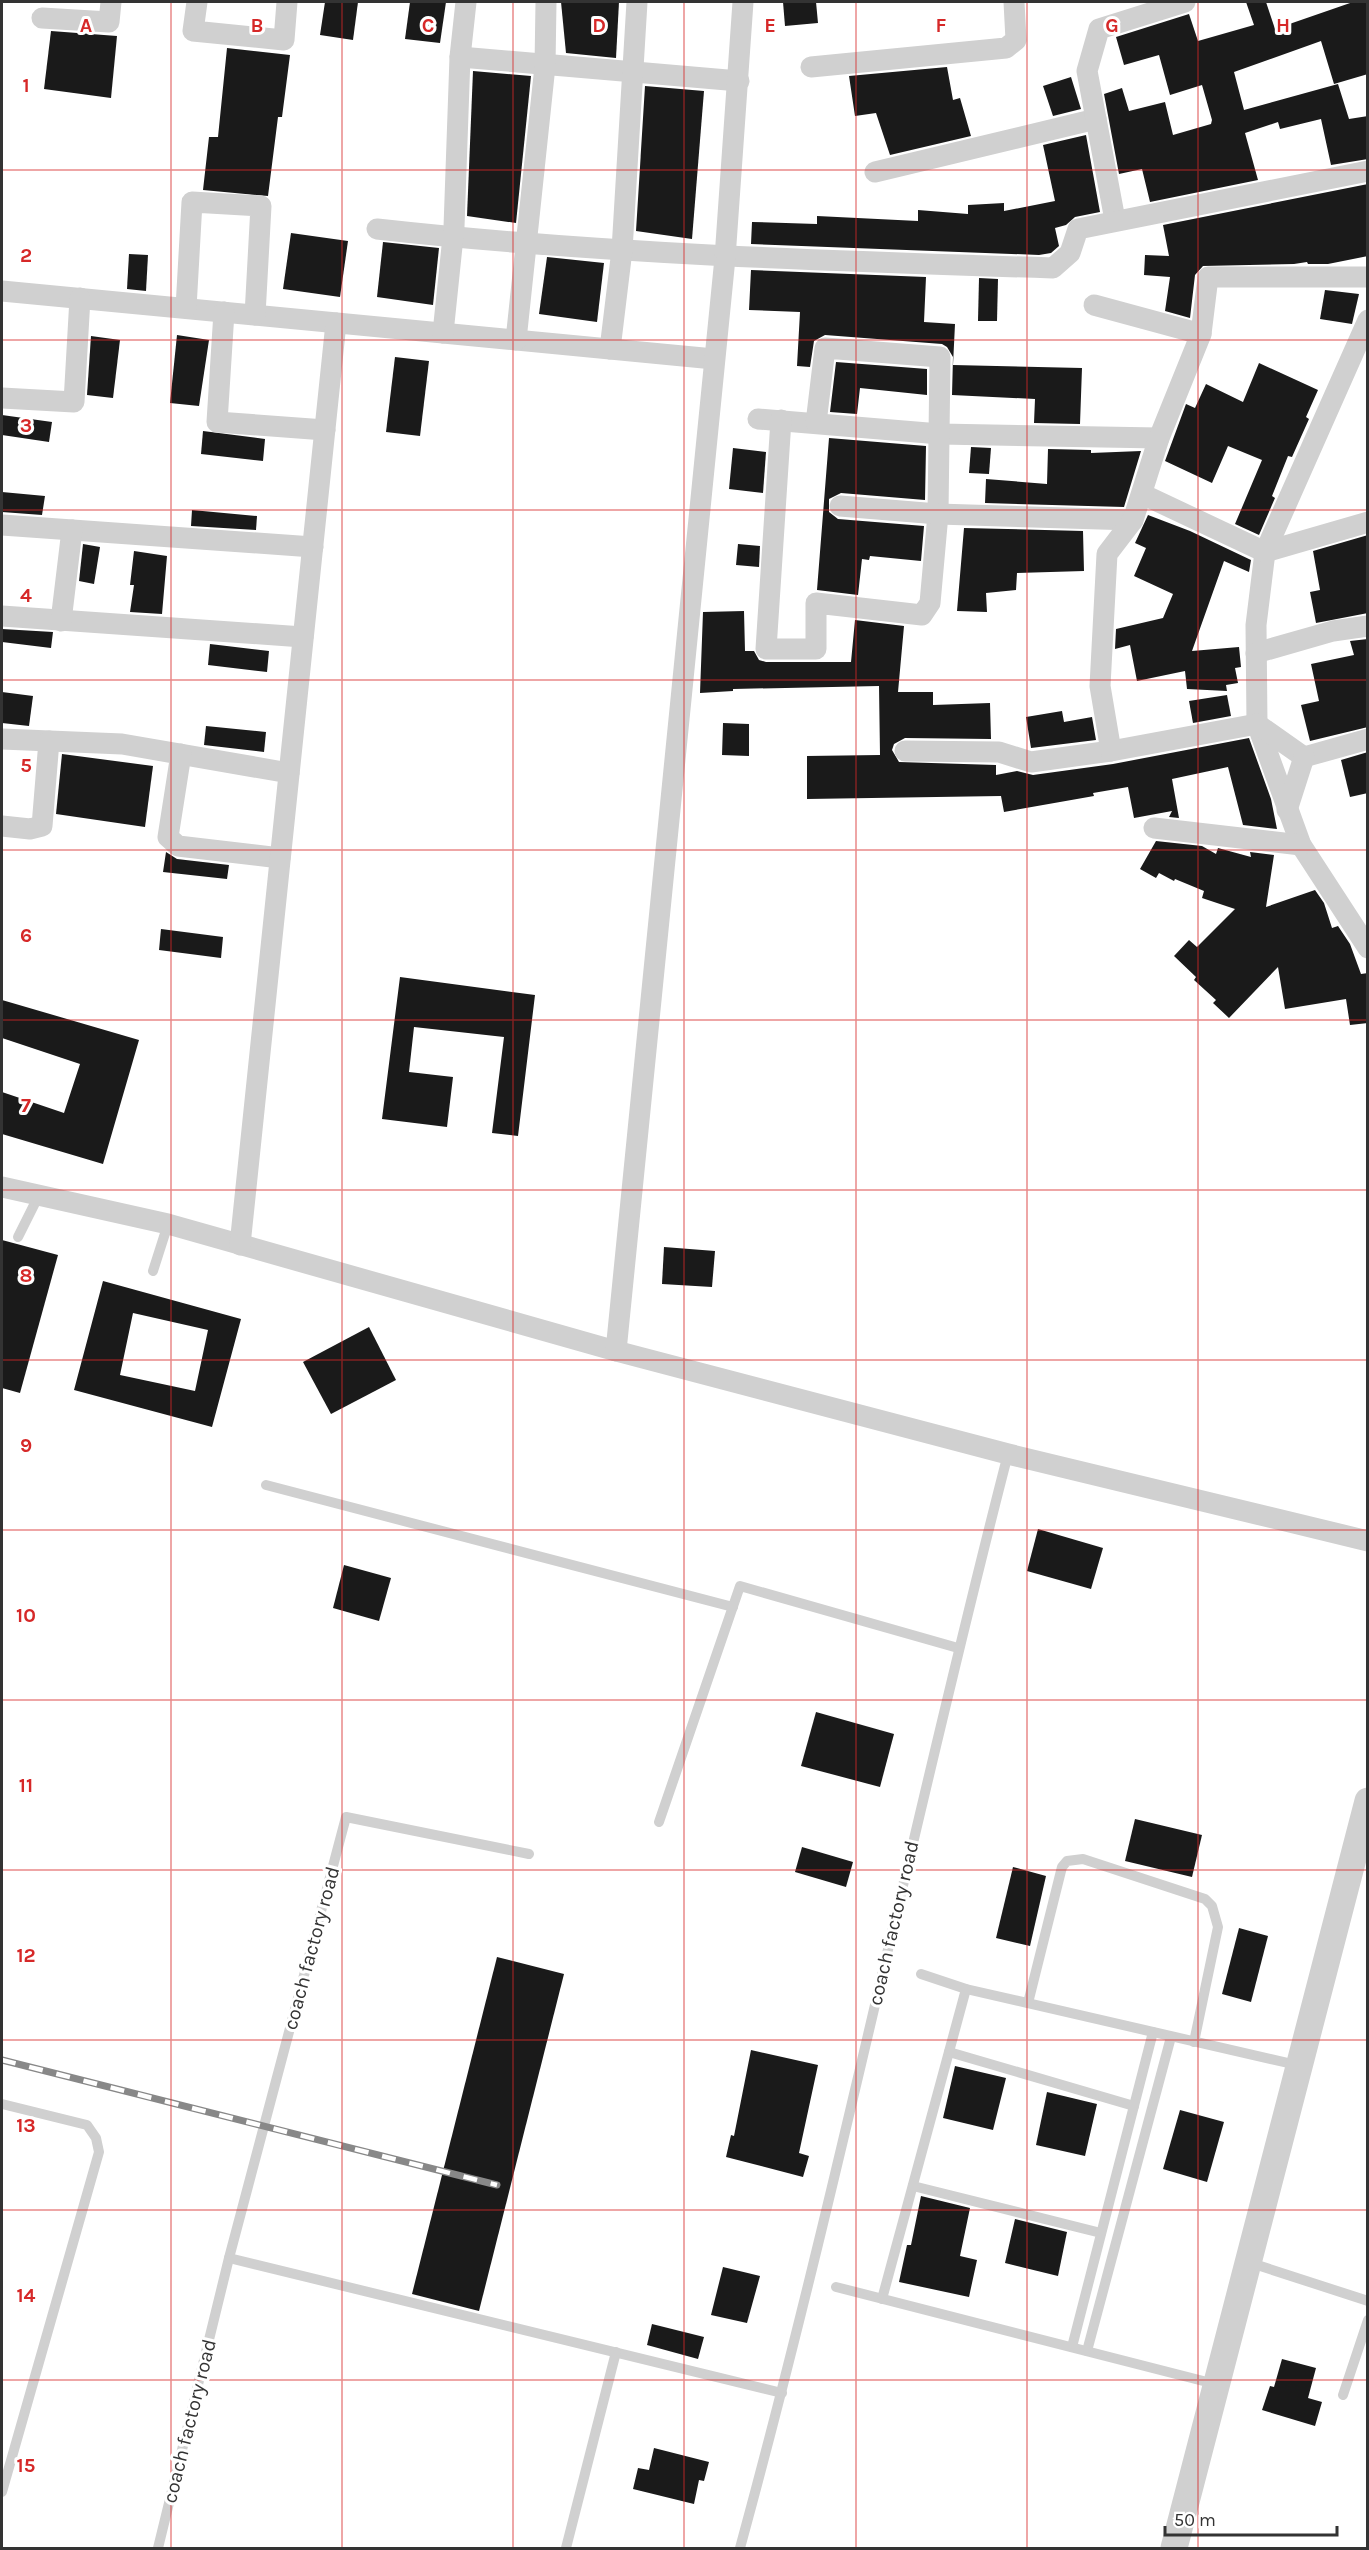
<svg xmlns="http://www.w3.org/2000/svg" width="1369" height="2550" font-family="Karla,sans-serif">
<style>
.building{fill:#1a1a1a;fill-rule:evenodd}
.lines{fill:none;stroke-linecap:round;stroke-linejoin:round}
.service{stroke:#d0d0d0;stroke-width:10}
.minor{stroke:#d0d0d0;stroke-width:21}
.tertiary{stroke:#d0d0d0;stroke-width:27}
.rail-casing{stroke:#888;stroke-width:7}
.rail{stroke:#fff;stroke-width:4.5;stroke-dasharray:14;stroke-linecap:butt}
.grid{fill:none;stroke:#d62828;stroke-width:1.5;stroke-opacity:0.55}
.labels{text-anchor:middle;stroke-width:6;stroke-linejoin:round;paint-order:stroke}
.street-label{font-size:20px;fill:#333;stroke:#fff}
.grid-label{font-size:20px;text-anchor:middle;font-weight:bold;fill:#d62828;stroke:#fff;stroke-width:6;stroke-linejoin:round;paint-order:stroke}
</style>
<rect width="100%" height="100%" fill="#fff"/>
<!-- building -->
<g class="building">
<polygon points="325,2 358,2 353,40 320,35"/>
<polygon points="410,2 446,2 440,43 405,39"/>
<polygon points="561,2 619,2 616,58 566,53"/>
<polygon points="783,2 816,2 818,23 785,26"/>
<polygon points="1246,2 1266,2 1275,29 1353,2 1368,2 1368,74 1334,84 1321,41 1234,72 1244,110 1338,84 1349,119 1368,116 1368,159 1331,165 1321,119 1280,129 1278,122 1245,133 1258,180 1150,202 1142,169 1119,174 1104,94 1122,88 1129,111 1165,102 1173,135 1211,124 1212,120 1202,85 1170,95 1159,55 1124,65 1116,37 1189,14 1198,41 1254,25"/>
<polygon points="51,31 117,36 111,98 44,89"/>
<polygon points="227,48 290,55 282,117 278,117 268,196 203,190 209,137 218,137"/>
<polygon points="947,67 953,100 960,98 971,136 890,155 876,113 855,116 849,76"/>
<polygon points="473,71 531,76 516,223 467,216"/>
<polygon points="1071,77 1081,109 1053,116 1043,86"/>
<polygon points="645,86 704,91 692,239 636,231"/>
<polygon points="1086,135 1100,212 1075,217 1066,225 1055,228 1059,246 1051,253 1039,255 751,244 752,222 817,224 817,216 918,221 918,210 968,214 968,205 1004,203 1004,211 1055,201 1043,145"/>
<polygon points="1368,184 1368,256 1328,264 1308,264 1307,262 1294,264 1203,266 1195,275 1190,318 1165,311 1170,277 1144,275 1145,255 1169,256 1163,225"/>
<polygon points="291,233 348,241 340,297 283,289"/>
<polygon points="383,242 439,248 433,305 377,297"/>
<polygon points="129,254 148,255 146,291 127,289"/>
<polygon points="547,257 604,263 597,322 539,314"/>
<polygon points="751,270 926,277 924,322 955,324 953,365 1082,368 1080,424 1034,423 1035,399 952,395 953,357 947,347 942,344 825,335 814,341 810,367 797,366 800,312 749,310"/>
<polygon points="979,278 998,279 997,321 978,321"/>
<polygon points="1325,290 1359,294 1352,324 1320,319"/>
<polygon points="177,335 209,340 199,406 170,403"/>
<polygon points="91,336 120,340 113,398 87,395"/>
<polygon points="395,357 429,361 420,436 386,432"/>
<polygon points="836,362 927,369 927,395 860,388 857,414 830,412"/>
<polygon points="1259,363 1318,390 1306,417 1309,419 1292,457 1288,456 1272,496 1275,498 1259,535 1235,524 1262,460 1228,446 1212,483 1165,461 1186,404 1195,408 1206,384 1243,402"/>
<polygon points="2,415 52,422 49,442 2,435"/>
<polygon points="203,431 265,439 263,461 201,454"/>
<polygon points="829,438 926,446 925,500 841,493 829,499 829,512 838,519 924,526 921,561 870,556 869,560 862,559 858,595 817,590"/>
<polygon points="971,447 991,448 989,474 969,473"/>
<polygon points="733,448 766,452 763,493 729,489"/>
<polygon points="1048,449 1091,450 1091,453 1141,451 1124,507 985,503 986,479 1047,484"/>
<polygon points="2,492 45,496 42,515 2,512"/>
<polygon points="192,510 257,516 256,530 191,526"/>
<polygon points="1148,515 1190,531 1251,560 1249,572 1224,561 1192,651 1239,647 1241,667 1235,668 1238,683 1226,685 1227,691 1187,689 1185,671 1137,681 1130,645 1115,649 1116,629 1163,618 1173,594 1134,576 1146,548 1135,543"/>
<polygon points="964,528 1083,531 1084,571 1017,573 1016,590 986,593 987,612 957,611"/>
<polygon points="1368,535 1368,613 1316,623 1310,592 1320,590 1313,551"/>
<polygon points="83,544 100,547 94,584 79,581"/>
<polygon points="738,544 760,546 759,567 736,565"/>
<polygon points="134,551 167,556 162,614 130,612 134,585 130,585"/>
<polygon points="744,611 745,651 754,651 759,660 766,662 851,662 855,620 904,626 898,692 933,692 933,705 990,703 991,739 905,738 894,744 892,750 899,762 996,765 996,775 1017,771 1033,775 1113,764 1249,738 1271,799 1277,829 1243,825 1228,767 1172,779 1179,818 1169,817 1172,811 1134,818 1128,787 1093,793 1094,796 1004,812 1001,796 807,799 807,756 880,755 879,686 733,689 733,691 700,693 703,612"/>
<polygon points="2,629 53,632 51,648 2,642"/>
<polygon points="1368,639 1368,727 1310,741 1301,705 1319,701 1311,664 1354,655 1350,641"/>
<polygon points="210,644 269,651 267,672 208,665"/>
<polygon points="2,692 33,696 29,726 2,723"/>
<polygon points="1227,695 1231,716 1193,723 1189,701"/>
<polygon points="1062,711 1064,722 1092,717 1096,740 1031,748 1026,717"/>
<polygon points="723,723 749,724 749,756 722,755"/>
<polygon points="206,726 266,732 264,752 204,745"/>
<polygon points="1368,752 1368,793 1350,797 1341,760"/>
<polygon points="62,754 153,766 145,827 56,814"/>
<polygon points="1156,841 1202,846 1216,854 1218,848 1251,857 1250,852 1274,855 1266,907 1315,890 1324,903 1332,928 1338,926 1350,944 1361,974 1368,973 1368,1023 1350,1025 1346,999 1285,1009 1278,967 1229,1018 1213,1003 1216,1000 1194,980 1196,977 1174,956 1189,940 1197,947 1235,909 1202,898 1204,891 1175,879 1174,881 1159,873 1156,878 1140,869"/>
<polygon points="166,852 177,859 229,865 227,879 163,872"/>
<polygon points="161,929 223,937 221,958 159,950"/>
<polygon points="400,977 535,995 518,1136 492,1133 504,1037 414,1027 409,1072 453,1077 447,1127 382,1119"/>
<polygon points="2,1000 139,1040 103,1164 2,1134 2,1092 64,1113 80,1064 2,1038"/>
<polygon points="2,1240 58,1255 20,1393 2,1388"/>
<polygon points="664,1247 715,1251 712,1287 662,1284"/>
<path d="M103 1281 241 1319 212 1427 74 1390ZM133 1313 208 1330 195 1391 120 1375Z"/>
<polygon points="369,1327 396,1380 331,1414 303,1362"/>
<polygon points="1038,1529 1103,1548 1091,1589 1027,1571"/>
<polygon points="344,1565 391,1578 379,1621 333,1608"/>
<polygon points="816,1712 894,1734 880,1787 801,1766"/>
<polygon points="1135,1819 1202,1835 1192,1877 1125,1861"/>
<polygon points="802,1847 853,1862 846,1887 795,1872"/>
<polygon points="1013,1867 1046,1876 1030,1946 996,1938"/>
<polygon points="1239,1928 1268,1936 1251,2002 1222,1994"/>
<polygon points="497,1957 564,1974 479,2311 412,2294"/>
<polygon points="751,2050 818,2065 799,2153 809,2156 803,2177 726,2157 731,2135 734,2136"/>
<polygon points="955,2066 1006,2078 993,2130 943,2118"/>
<polygon points="1047,2092 1097,2104 1085,2156 1036,2145"/>
<polygon points="1180,2110 1224,2122 1207,2182 1163,2169"/>
<polygon points="921,2196 970,2208 960,2256 977,2260 969,2297 899,2282 907,2245 911,2245"/>
<polygon points="1015,2219 1067,2232 1058,2276 1005,2263"/>
<polygon points="723,2267 760,2276 747,2323 711,2315"/>
<polygon points="652,2324 704,2337 698,2359 647,2345"/>
<polygon points="1282,2359 1316,2368 1308,2398 1322,2402 1315,2426 1262,2410 1270,2386 1274,2387"/>
<polygon points="654,2448 709,2462 704,2481 699,2480 694,2504 633,2489 638,2468 649,2470"/>
</g>
<g class="lines">
<!-- service -->
<g class="service">
<polyline points="18,1237 38,1197"/>
<polyline points="153,1271 168,1224"/>
<polyline points="266,1485 733,1607"/>
<polyline points="659,1822 740,1586 958,1648"/>
<polyline points="921,1974 966,1989 1297,2065"/>
<polyline points="1028,2003 1062,1867 1067,1861 1083,1859 1205,1899 1212,1906 1218,1927 1194,2042"/>
<polyline points="949,2052 1134,2106"/>
<polyline points="2,2104 87,2125 96,2138 99,2152 2,2492"/>
<polyline points="913,2186 1101,2233"/>
<polyline points="229,2258 782,2393"/>
<polyline points="1248,2262 1368,2301"/>
<polyline points="836,2287 1215,2384"/>
<polyline points="882,2299 966,1989"/>
<polyline points="1072,2347 1153,2032"/>
<polyline points="1087,2351 1171,2037"/>
<polyline points="1343,2395 1368,2320"/>
<polyline points="158,2548 229,2258 346,1817 529,1854"/>
<polyline points="566,2548 616,2352"/>
<path d="M740 2548C839 2186 914 1817 1008 1454"/>
</g>
<!-- minor -->
<g class="minor">
<polyline points="197,2 193,31 284,40 287,2"/>
<polyline points="42,18 109,22 111,2"/>
<polyline points="460,57 739,81"/>
<polyline points="811,67 1006,48 1016,40 1014,2"/>
<polyline points="875,172 1096,119"/>
<polyline points="1115,220 1087,71 1099,29 1185,2"/>
<path d="M377 229C602 254 827 261 1053 268L1070 253 1078 229 1368 171"/>
<polyline points="2,291 714,359"/>
<polyline points="1094,305 1201,334"/>
<polyline points="186,308 192,202 261,206 255,315"/>
<polyline points="224,312 217,422 325,430"/>
<polyline points="1368,320 1265,552 1256,625 1257,724 1301,845 1368,948"/>
<polyline points="443,333 454,227 460,57 466,2"/>
<polyline points="516,340 545,66 546,2"/>
<polyline points="610,349 622,250 637,2"/>
<polyline points="2,398 74,402 80,298"/>
<polyline points="758,419 940,434 1159,438"/>
<polyline points="781,420 766,649 816,649 816,603 922,615 930,603 938,514 940,357 825,348 816,423"/>
<polyline points="1142,494 1265,552 1368,522"/>
<polyline points="840,506 938,514 1133,520"/>
<polyline points="2,525 313,547"/>
<polyline points="2,616 303,637"/>
<polyline points="61,621 72,530"/>
<polyline points="1256,653 1333,631 1368,626"/>
<polyline points="2,739 122,744 289,773"/>
<polyline points="905,751 999,752 1031,762 1111,751 1257,724 1304,757"/>
<polyline points="1111,751 1100,686 1107,554 1133,520 1159,438 1201,334 1208,277 1368,277"/>
<polyline points="181,754 168,837 178,846 280,858"/>
<polyline points="1304,757 1368,739"/>
<polyline points="1287,810 1304,757"/>
<polyline points="2,826 30,829 42,826 49,741"/>
<polyline points="1154,828 1301,845"/>
<polyline points="2,1187 168,1224 616,1351 1008,1454 1368,1541"/>
<polyline points="240,1245 336,323"/>
<polyline points="616,1351 725,258 743,2"/>
</g>
<!-- tertiary -->
<polyline class="tertiary" points="1174,2548 1368,1801"/>
<defs>
<polyline id="rail" points="2,2060 497,2185"/>
</defs>
<!-- rail casing -->
<use href="#rail" class="rail-casing"/>
<!-- rail -->
<use href="#rail" class="rail"/>
</g>
<!-- grid -->
<path class="grid" d="M171 2V2548M342 2V2548M513 2V2548M684 2V2548M856 2V2548M1027 2V2548M1198 2V2548M2 170H1368M2 340H1368M2 510H1368M2 680H1368M2 850H1368M2 1020H1368M2 1190H1368M2 1360H1368M2 1530H1368M2 1700H1368M2 1870H1368M2 2040H1368M2 2210H1368M2 2380H1368"/>
<g class="labels">
<!-- street labels -->
<g class="street-label">
<text transform="translate(893 1923) rotate(-77)" y="7">coach factory road</text>
<text transform="translate(311 1948) rotate(-75)" y="7">coach factory road</text>
<text transform="translate(189 2421) rotate(-76)" y="7">coach factory road</text>
</g>
</g>
<g class="grid-label">
<text x="86" y="32">A</text>
<text x="257" y="32">B</text>
<text x="428" y="32">C</text>
<text x="599" y="32">D</text>
<text x="770" y="32">E</text>
<text x="941" y="32">F</text>
<text x="1112" y="32">G</text>
<text x="1283" y="32">H</text>
<text x="26" y="92">1</text>
<text x="26" y="262">2</text>
<text x="26" y="432">3</text>
<text x="26" y="602">4</text>
<text x="26" y="772">5</text>
<text x="26" y="942">6</text>
<text x="26" y="1112">7</text>
<text x="26" y="1282">8</text>
<text x="26" y="1452">9</text>
<text x="26" y="1622">10</text>
<text x="26" y="1792">11</text>
<text x="26" y="1962">12</text>
<text x="26" y="2132">13</text>
<text x="26" y="2302">14</text>
<text x="26" y="2472">15</text>
</g>
<!-- border -->
<rect width="1369" height="2550" fill="none" stroke="#333333" stroke-width="6"/>
<!-- scale -->
<path d="M1165 2526v9h172v-9" fill="none" stroke="#333333" stroke-width="3"/>
<text x="1174" y="2526" font-size="18" fill="#333333" stroke="#ffffff" stroke-width="4.5" paint-order="stroke">50 m</text>
</svg>
